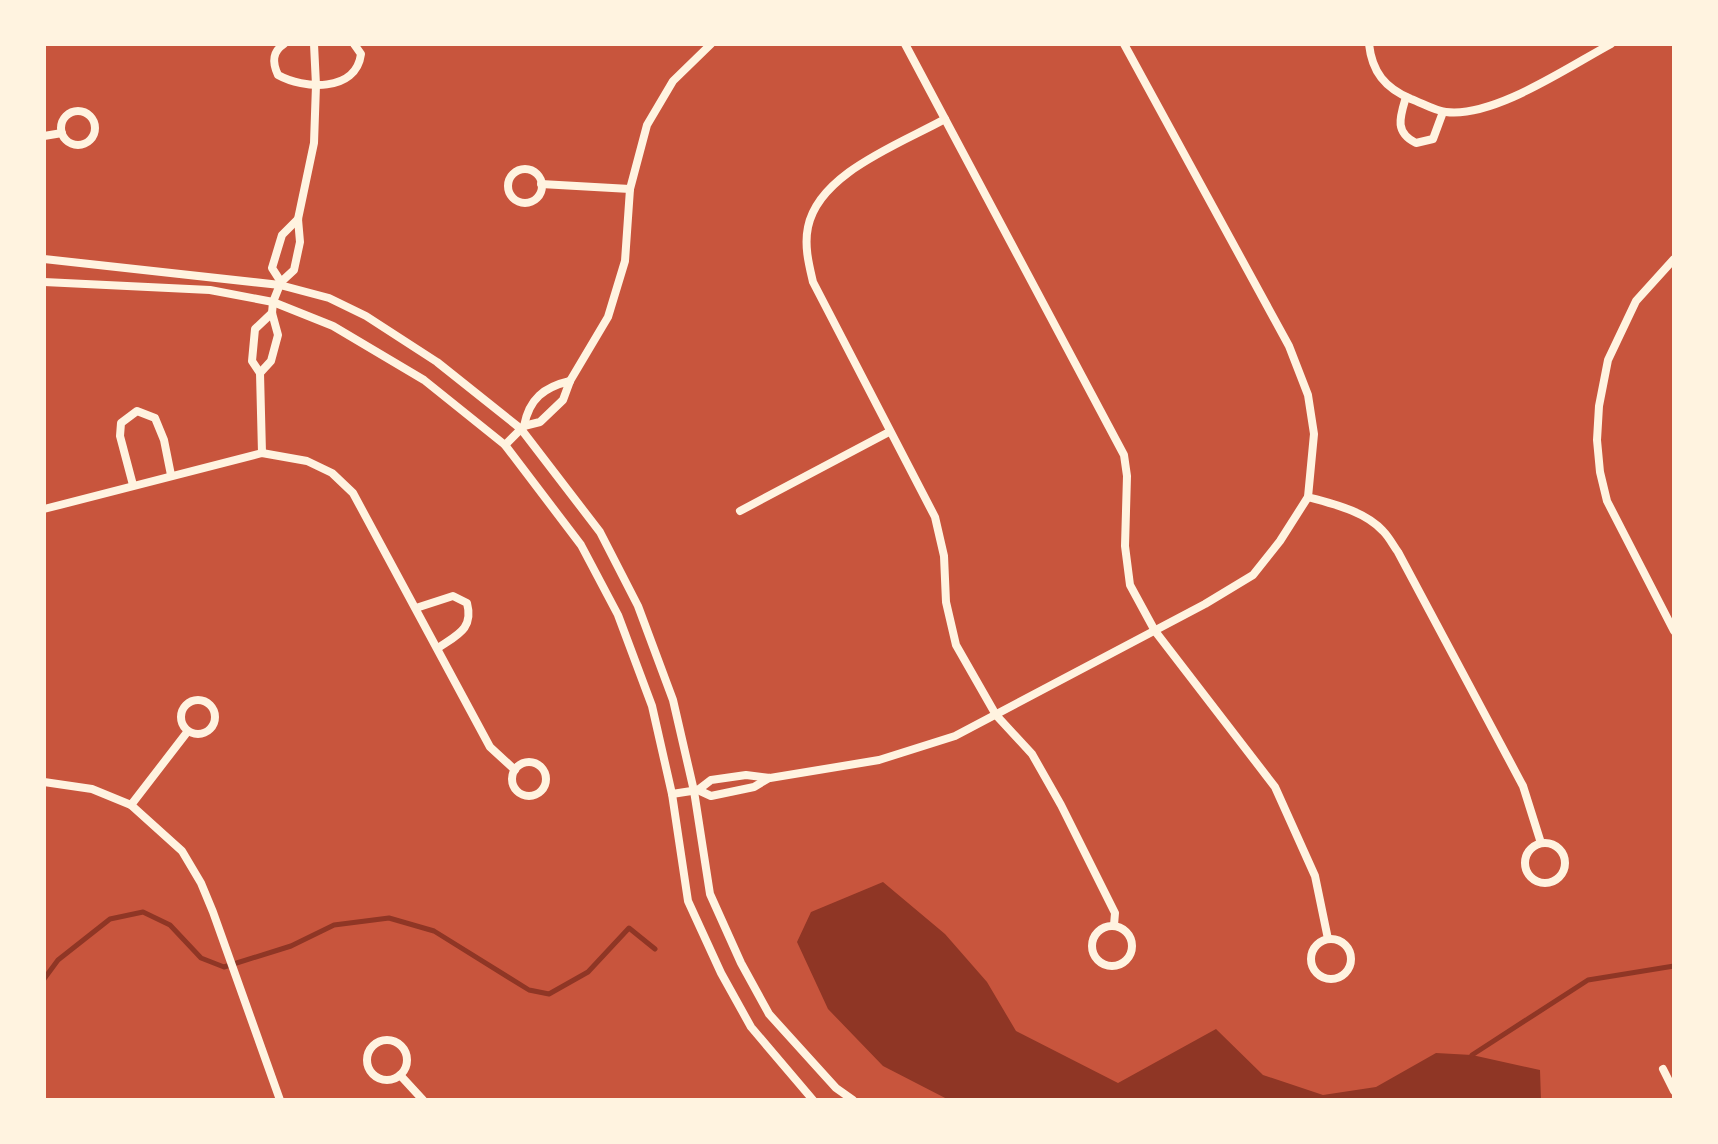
<svg xmlns="http://www.w3.org/2000/svg" width="1718" height="1144" font-family="Montserrat,sans-serif">
<style>
.water{fill:#8f3625}
.lines{fill:none;stroke-linecap:round;stroke-linejoin:round}
.stream{stroke:#8f3625;stroke-width:5}
.minor{stroke:#fff3e0;stroke-width:8}
</style>
<rect width="100%" height="100%" fill="#c8553d"/>
<!-- water -->
<polygon class="water" points="883,882 945,934 987,982 1016,1031 1118,1083 1216,1029 1263,1075 1323,1095 1376,1087 1436,1053 1472,1055 1540,1070 1541,1100 949,1100 883,1066 828,1009 797,942 811,912"/>
<g class="lines">
<!-- stream -->
<g class="stream">
<polyline points="44,979 58,960 110,919 143,912 170,925 201,958 224,967 291,946 334,925 389,918 434,931 529,990 549,994 588,972 629,928 655,949"/>
<polyline points="1472,1055 1588,980 1674,966"/>
</g>
<!-- minor -->
<g class="minor">
<path d="M284 44C272 52 272 62 278 75 303 89 356 93 361 54L354 44"/>
<polyline points="905,44 1124,455 1127,476 1125,546 1130,585 1155,631 1275,787 1315,876 1328,939"/>
<path d="M1369 44C1372 72 1385 88 1411 99 1422 103 1435 111 1446 112 1494 118 1568 67 1611 44"/>
<path d="M1406 97C1400 117 1394 132 1416 143L1433 139 1443 112"/>
<circle cx="78" cy="128" r="17"/>
<path d="M945 119C900 144 819 173 808 227 804 246 809 265 813 282L935 517 944 556 946 602 956 645 996 715 1032 754 1061 805 1115 913 1114 925"/>
<polyline points="44,136 62,133"/>
<circle cx="525" cy="186" r="17"/>
<polyline points="541,184 630,189"/>
<polyline points="44,259 280,285 329,298 366,316 437,362 521,429 600,532 638,606 673,700 694,791 710,894 741,963 769,1014 836,1088 853,1100"/>
<polyline points="1674,259 1636,301 1608,360 1599,406 1597,440 1600,472 1607,501 1674,631"/>
<polyline points="44,282 210,290 273,302 333,326 424,380 505,445 581,545 618,615 652,706 672,794 688,901 721,973 751,1027 813,1100"/>
<polyline points="281,282 272,268 282,235 298,219"/>
<polyline points="260,373 252,361 255,329 272,313"/>
<path d="M524 426C529 399 544 387 570 381"/>
<polyline points="505,445 524,426 540,422 563,400 570,381 608,317 625,261 630,189 647,125 673,81 711,44"/>
<polyline points="262,453 260,373 271,361 278,335 272,313 273,302 281,282 294,270 300,242 298,219 314,143 316,85 314,44"/>
<polyline points="133,485 120,436 121,423 137,411 155,418 164,440 171,475"/>
<path d="M1308 497C1333 504 1365 511 1383 531 1389 537 1393 545 1398 552L1523 786 1541 843"/>
<polyline points="44,509 262,453 307,461 332,473 353,493 490,747 515,770"/>
<polyline points="740,511 889,432"/>
<path d="M416 608 453 596 467 603C474 629 457 635 438 648"/>
<circle cx="198" cy="717" r="17"/>
<circle cx="529" cy="779" r="17"/>
<polyline points="44,782 92,789 131,805 182,851 201,883 213,912 280,1100"/>
<polyline points="698,790 711,796 754,787 769,778"/>
<polyline points="672,794 698,790 711,780 746,775 770,778 879,760 955,736 1205,604 1253,575 1280,541 1308,497 1314,434 1308,395 1289,346 1124,44"/>
<polyline points="131,805 188,731"/>
<circle cx="1545" cy="863" r="20"/>
<circle cx="1112" cy="946" r="20"/>
<circle cx="1331" cy="959" r="20"/>
<circle cx="387" cy="1060" r="20"/>
<polyline points="1663,1069 1674,1091"/>
<polyline points="400,1075 423,1100"/>
</g>
</g>
<!-- border -->
<rect width="1718" height="1144" fill="none" stroke="#fff3e0" stroke-width="92"/>
</svg>
